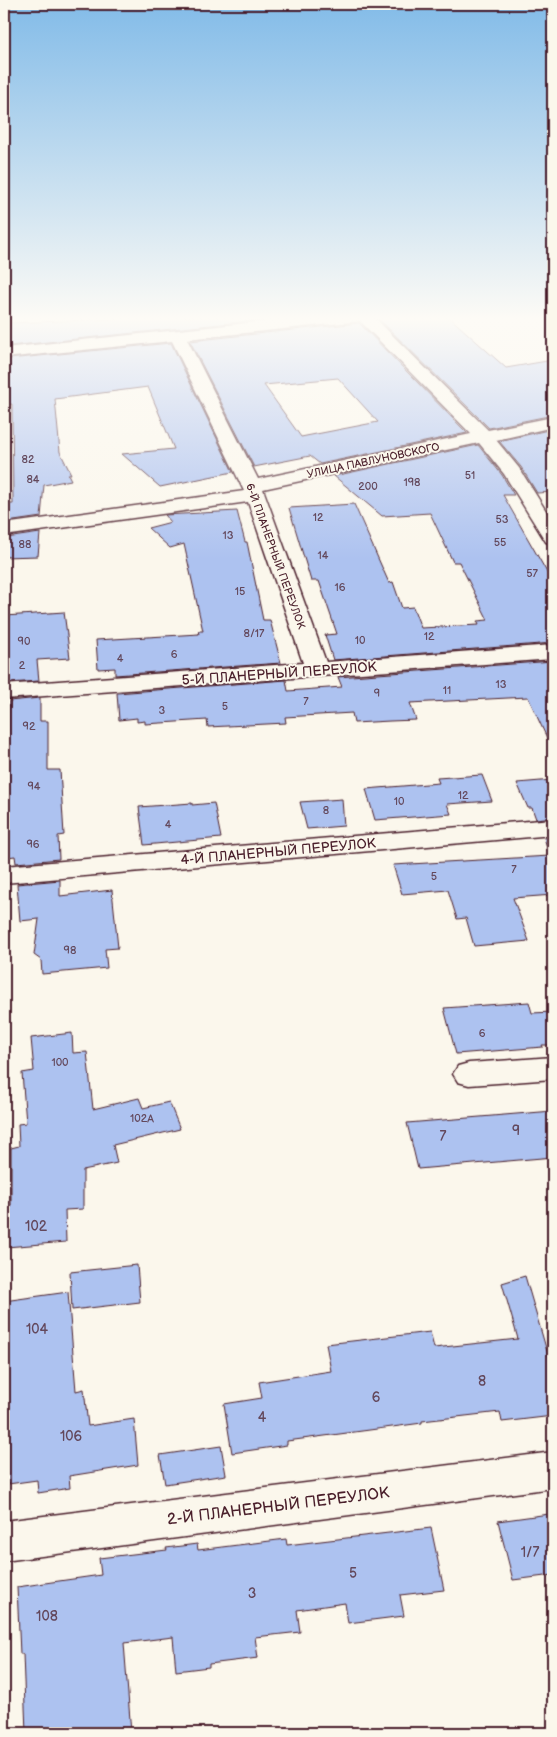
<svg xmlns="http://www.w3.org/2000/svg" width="557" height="1737" font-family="'Balsamiq Sans',sans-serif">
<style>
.building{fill:#adc2f0;stroke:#4a1f2b;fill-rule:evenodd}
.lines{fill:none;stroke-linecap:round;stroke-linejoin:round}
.minor-casing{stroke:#4a1f2b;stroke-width:3}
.minor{fill:#fbf7ec;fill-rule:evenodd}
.labels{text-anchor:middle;stroke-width:4;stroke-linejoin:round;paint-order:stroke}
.number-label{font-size:11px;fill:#63485c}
.far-street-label{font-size:11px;fill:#4a1f2b;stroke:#fbf7ec}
.street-label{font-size:14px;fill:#4a1f2b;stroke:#fbf7ec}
.near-number-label{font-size:14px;fill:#63485c}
.near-street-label{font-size:16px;fill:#4a1f2b;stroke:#fbf7ec}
</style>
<rect width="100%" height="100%" fill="#fbf7ec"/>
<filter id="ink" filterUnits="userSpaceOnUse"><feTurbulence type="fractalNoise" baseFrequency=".02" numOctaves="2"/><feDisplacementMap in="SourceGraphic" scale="10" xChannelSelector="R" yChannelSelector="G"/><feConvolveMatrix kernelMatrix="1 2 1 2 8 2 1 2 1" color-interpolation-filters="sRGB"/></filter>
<g filter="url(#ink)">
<!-- building -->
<g class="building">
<polygon points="115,316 297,316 9,346 8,323 117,319"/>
<polygon points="376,316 448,316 506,368 553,360 553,415 489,428"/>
<path d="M359 323 467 433 320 464 310 456 254 467 190 341ZM338 378 378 422 301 437 264 385Z"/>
<polygon points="171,343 233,472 160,487 122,454 174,449 148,387 55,399 60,452 71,474 68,474 71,480 44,485 41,517 7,522 9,504 13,504 12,404 6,405 9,359"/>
<polygon points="553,429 553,492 537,493 521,467 499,441"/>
<polygon points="478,445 502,475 514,495 503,495 553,583 553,643 333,660 325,635 337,634 319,581 311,581 289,508 354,504 389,583 393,582 402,608 413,607 421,628 479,625 477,621 488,620 459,562 453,562 430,513 382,516 334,476"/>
<polygon points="237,511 245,542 247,542 263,620 270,620 281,663 115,675 115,668 98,669 96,640 199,634 198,631 203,631 184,544 170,548 148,528 171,522 165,515"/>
<polygon points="40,533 38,556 4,557 6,538"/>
<polygon points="64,612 70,658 37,660 39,681 9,683 5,616"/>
<polygon points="553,661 553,751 528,697 410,703 416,720 390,721 354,723 352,713 285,717 286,723 208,727 207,720 145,724 145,721 137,722 137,718 119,720 117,693 286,680 288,691 342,687 338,677"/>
<polygon points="40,698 40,721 48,721 48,770 60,770 64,835 58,836 59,859 16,863 15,856 7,857 9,701"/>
<polygon points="482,775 492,801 447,804 451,814 375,820 366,789 439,783 437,778"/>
<polygon points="553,780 553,817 536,819 532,808 528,808 517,783"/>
<polygon points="342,799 344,826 307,829 300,802"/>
<polygon points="192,803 192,805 214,803 221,838 144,845 139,807"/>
<polygon points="553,837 553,895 513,898 529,941 474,946 466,918 457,919 448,890 402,894 393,865 550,856 544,838"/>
<polygon points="60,880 60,896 112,890 118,948 105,949 107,968 42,974 41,960 34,955 39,919 20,921 17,884"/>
<polygon points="529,1002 532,1013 553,1012 553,1045 542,1045 543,1047 456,1054 444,1008"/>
<polygon points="72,1033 73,1053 87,1052 93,1109 139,1098 143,1108 169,1102 180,1129 113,1145 117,1163 83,1170 83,1209 65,1210 66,1242 6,1247 7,1206 11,1205 11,1148 19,1146 18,1124 26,1123 22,1073 34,1071 31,1038"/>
<polygon points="553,1111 553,1157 418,1169 407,1123"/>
<polygon points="137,1265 140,1302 72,1310 70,1272"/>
<polygon points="525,1276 553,1372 553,1416 502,1422 500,1412 422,1421 422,1423 287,1441 287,1445 232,1453 224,1404 262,1398 259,1382 331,1371 326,1344 430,1332 434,1348 518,1339 502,1283"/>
<polygon points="68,1292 76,1391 84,1389 88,1426 134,1419 138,1465 69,1476 70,1488 38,1493 37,1480 8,1484 4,1381 4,1301"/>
<polygon points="221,1446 226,1475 165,1484 160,1455"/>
<polygon points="549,1514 553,1530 553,1575 513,1580 498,1521"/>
<polygon points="431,1528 444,1590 400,1595 404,1616 348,1623 345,1603 297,1610 300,1632 255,1637 258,1658 209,1664 209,1667 176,1671 173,1637 124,1643 131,1733 26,1733 23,1654 20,1654 17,1587 101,1575 99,1558 167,1550 166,1548 197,1544 198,1550 286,1539 287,1545"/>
</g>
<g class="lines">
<defs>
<g id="minor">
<path d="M317 316H373L488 430 553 417V427L496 440 519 468 553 522V544L546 542 504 474 479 443 263 489 326 662 553 645V659L4 699V685L303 663 248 502 4 536V524L244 491 172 341 4 358V348ZM360 321 471 434 258 479 187 339Z"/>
<polygon points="553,819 553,835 4,883 4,866"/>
<polygon points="553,1057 553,1079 469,1085 458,1082 453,1074 458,1066 469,1063"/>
<polygon points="553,1452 553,1488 4,1561 4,1521"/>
</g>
</defs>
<!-- minor casing -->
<use href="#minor" class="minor-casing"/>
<!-- minor -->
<use href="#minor" class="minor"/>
</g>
</g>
<!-- sky -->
<linearGradient id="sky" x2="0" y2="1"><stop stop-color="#82bbe8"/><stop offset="0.57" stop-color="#fdfbf6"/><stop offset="1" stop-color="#fdfbf6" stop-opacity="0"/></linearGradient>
<rect width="557" height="559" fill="url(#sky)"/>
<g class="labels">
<!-- number labels -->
<g class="number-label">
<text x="28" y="463">82</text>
<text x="470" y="479">51</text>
<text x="33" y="483">84</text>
<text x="412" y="486">198</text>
<text x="368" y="490">200</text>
<text x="318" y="521">12</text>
<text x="502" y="523">53</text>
<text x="228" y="539">13</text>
<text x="500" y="546">55</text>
<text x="25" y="548">88</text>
<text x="323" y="559">14</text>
<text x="532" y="577">57</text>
<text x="340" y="591">16</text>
<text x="240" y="595">15</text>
<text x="254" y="637">8/17</text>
<text x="429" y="640">12</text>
<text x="360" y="644">10</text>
<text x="24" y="645">90</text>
<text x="174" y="658">6</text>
<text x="120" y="662">4</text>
<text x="22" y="669">2</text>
<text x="501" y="688">13</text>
<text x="447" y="694">11</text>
<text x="377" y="697">9</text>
<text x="306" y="705">7</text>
<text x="225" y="710">5</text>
<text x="162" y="714">3</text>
<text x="29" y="730">92</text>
<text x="34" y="790">94</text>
<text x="463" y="799">12</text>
<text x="399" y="805">10</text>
<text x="326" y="814">8</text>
<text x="168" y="828">4</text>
<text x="33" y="848">96</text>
<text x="514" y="873">7</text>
<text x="434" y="880">5</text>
<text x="70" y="954">98</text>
<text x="482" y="1037">6</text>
<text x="60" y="1066">100</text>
<text x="142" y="1122">102А</text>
</g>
<!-- far-street labels -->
<g class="far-street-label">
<text transform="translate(373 460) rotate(-12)" y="4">УЛИЦА ПАВЛУНОВСКОГО</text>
<text transform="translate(276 556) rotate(70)" y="4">6-Й ПЛАНЕРНЫЙ ПЕРЕУЛОК</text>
</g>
<!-- street labels -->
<g class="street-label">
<text transform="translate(279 673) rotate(-4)" y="5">5-Й ПЛАНЕРНЫЙ ПЕРЕУЛОК</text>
<text transform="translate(278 851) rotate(-5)" y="5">4-Й ПЛАНЕРНЫЙ ПЕРЕУЛОК</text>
</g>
<!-- near-number labels -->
<g class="near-number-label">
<text x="516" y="1135">9</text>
<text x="443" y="1141">7</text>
<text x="36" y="1231">102</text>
<text x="37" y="1334">104</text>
<text x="482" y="1386">8</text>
<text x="376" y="1402">6</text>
<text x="262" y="1422">4</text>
<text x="71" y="1441">106</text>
<text x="530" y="1557">1/7</text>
<text x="353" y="1578">5</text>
<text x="252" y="1598">3</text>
<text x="47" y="1621">108</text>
</g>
<!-- near-street labels -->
<g class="near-street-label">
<text transform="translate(278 1505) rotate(-7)" y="6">2-Й ПЛАНЕРНЫЙ ПЕРЕУЛОК</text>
</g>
</g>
<!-- margin -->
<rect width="557" height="1737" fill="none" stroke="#fbf7ec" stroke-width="20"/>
<rect x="10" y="10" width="537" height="1717" fill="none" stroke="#4a1f2b" stroke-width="2" filter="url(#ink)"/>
</svg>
